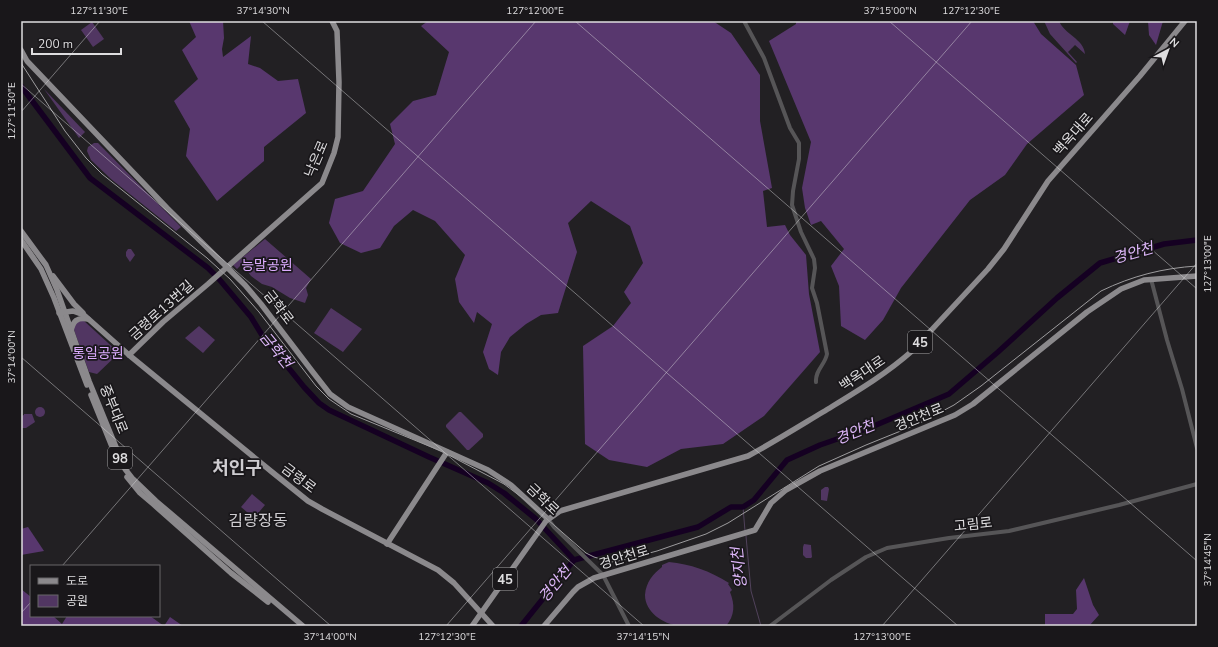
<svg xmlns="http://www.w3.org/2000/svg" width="1218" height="647" font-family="'Nunito Sans','Noto Sans KR',sans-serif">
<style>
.green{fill:#513662}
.forest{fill:#58376e}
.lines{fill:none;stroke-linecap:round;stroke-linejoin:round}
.stream{stroke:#51425b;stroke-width:1}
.river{stroke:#150022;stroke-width:5.5}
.minor{stroke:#565557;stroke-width:4}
.major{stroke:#8b898c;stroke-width:5.5}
.tram{stroke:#9d9c9e;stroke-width:1}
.ticks{fill:none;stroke:#dedddf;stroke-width:1;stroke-opacity:0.45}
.labels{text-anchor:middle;stroke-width:3.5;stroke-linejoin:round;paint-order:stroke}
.shield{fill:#19171a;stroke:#a3a2a4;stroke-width:1}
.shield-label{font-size:13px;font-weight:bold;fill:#dedddf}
.street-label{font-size:14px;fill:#dedddf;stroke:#19171a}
.park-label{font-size:14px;fill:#ddacff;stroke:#19171a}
.water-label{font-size:15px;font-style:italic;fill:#deb7fa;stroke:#19171a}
.quarter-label{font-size:16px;fill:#ceccd0;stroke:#19171a}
.district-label{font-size:18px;font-weight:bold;fill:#ceccd0;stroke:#19171a}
.neatline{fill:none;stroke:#dedddf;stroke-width:1.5}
.ticks-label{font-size:10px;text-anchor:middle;fill:#dedddf}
</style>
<rect width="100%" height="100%" fill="#222023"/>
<!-- green -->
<g class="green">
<path d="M1044 21H1059C1064 34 1084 39 1085 54L1075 45 1068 52 1077 62 1076 63 1050 34Z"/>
<polygon points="92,22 104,39 93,47 81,30"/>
<polygon points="44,89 85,132 79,138"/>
<polygon points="94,143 98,143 181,227 176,231 111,179 91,160 87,151 88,147"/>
<polygon points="265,239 311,279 306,288 308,295 305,303 290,298 272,287 262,284 251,276 242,264 237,269 233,265"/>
<polygon points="128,249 131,249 135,255 130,262 126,256 126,252"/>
<polygon points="331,308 362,329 343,352 314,333"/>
<polygon points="83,320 119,353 97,374 89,372 73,327 74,323"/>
<polygon points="199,326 215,340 203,353 185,338"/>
<circle cx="40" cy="412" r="5"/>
<polygon points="459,412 461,412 483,434 483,437 469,450 467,450 446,427 446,425"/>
<polygon points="24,414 32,414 35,422 26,428 21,428 21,416 24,415"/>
<polygon points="825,487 828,487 829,489 827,501 821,500 821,490"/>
<polygon points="252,494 265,505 254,518 241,507"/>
<polygon points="804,544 811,545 811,546 812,557 811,558 806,558 803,555 803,547"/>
<path d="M669 562C690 564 710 571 729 583L728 584 732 590 730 592C735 605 735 615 726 626 711 626 693 628 679 626 663 624 645 612 645 595 646 582 653 574 662 567V565Z"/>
</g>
<!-- forest -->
<g class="forest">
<polygon points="189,21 223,21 224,38 222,49 223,57 251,36 248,64 260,68 278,81 298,79 306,113 264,147 264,161 217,201 186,156 190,129 174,101 198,79 182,50 196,37"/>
<polygon points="428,21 713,21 731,33 760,75 760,121 772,188 763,191 767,227 785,225 790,235 806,255 809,294 820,352 764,416 723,444 681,449 647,467 609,460 585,444 583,346 613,326 631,303 624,292 643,263 630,226 591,201 568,223 577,252 558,313 541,315 526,324 510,337 501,352 498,375 489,369 483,352 492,324 477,312 474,323 459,302 455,279 465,255 435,221 413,210 394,226 380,248 361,253 340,243 329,223 335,199 363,191 395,144 390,124 413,101 436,95 449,52 421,26"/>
<polygon points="796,21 1033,21 1041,34 1076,65 1084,95 1027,144 1005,175 970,200 901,288 883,320 865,340 841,326 839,286 831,266 844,249 821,221 811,225 805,208 802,188 811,142 769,41 796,24"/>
<polygon points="1113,21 1130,21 1125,35 1113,24"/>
<polygon points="1148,21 1163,21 1156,45 1149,35"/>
<polygon points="28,527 44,551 21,555 21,529"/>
<polygon points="1084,578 1093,605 1099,615 1089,626 1045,626 1045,614 1073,614 1077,609 1076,590"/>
<polygon points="21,589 31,597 31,616 53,616 62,624 67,616 150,616 164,626 21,626"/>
<polygon points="170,617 183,626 164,626"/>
</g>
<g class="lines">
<!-- stream -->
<g class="stream">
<polyline points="743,507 745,531"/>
<polyline points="746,536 751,591 761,626"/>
</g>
<!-- river -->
<g class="river">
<polyline points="21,86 90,178 208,268 219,279 251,317 262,335 304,387 319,403 329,410 429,457 488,483 504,493 536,519 574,560"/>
<polyline points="521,626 574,560 698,527 731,507 743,507 754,500 787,460 820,445 869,428 949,394 998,352 1057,298 1100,263 1164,244 1197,240"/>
</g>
<!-- minor -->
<g class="minor">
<path d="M744 21 764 58 790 128 799 143V159L793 191 792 205 801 232 814 259 815 268 812 288 817 303 827 354C825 365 815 370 816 382"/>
<polyline points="1151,279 1167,340 1182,389 1197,448"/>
<polyline points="548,519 554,527 603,575 629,626"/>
<polyline points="770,626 831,580 866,557 887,548 949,538 1009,531 1119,505 1197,484"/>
</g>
<!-- major -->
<g class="major">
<polyline points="21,50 27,61 167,208 245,285 261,304 312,371 330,394 348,407 488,470 511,485 548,519"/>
<polyline points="21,231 46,265 57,290 89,381 125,469 132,478 156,501 303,626"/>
<polyline points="21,240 41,269 54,298 87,385"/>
<polyline points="53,276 74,304 83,313"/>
<polyline points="59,313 73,311 84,315 129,355 272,472 308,501 322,509 438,570 454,583 493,626"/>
<path d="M71 331C73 321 77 317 88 319"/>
<polyline points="129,355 163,322 208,284 322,183 334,153 338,137 339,82 337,31 332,21"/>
<polyline points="91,395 117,459"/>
<polyline points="127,477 140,493 153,504 231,573 268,602"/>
<polyline points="387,544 447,452"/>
<path d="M472 626 546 521 560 511 748 456C774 442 798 427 823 412 854 393 885 375 912 351L988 269 1004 249 1048 181 1140 76 1185 21"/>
<polyline points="544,626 573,592 578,587 594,578 755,530 771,503 786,490 820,471 955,415 973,404 1087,312 1121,289 1144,280 1197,276"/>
</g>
<!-- tram -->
<path class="tram" d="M21 63 65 131 86 158 102 174 207 258 230 279 259 312 316 386 329 399 351 414 441 451 504 484 524 499 586 553 594 557 611 562 623 560 657 551 706 534 728 523 819 466 866 445 918 424 954 405 981 386 1101 291C1132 276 1163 268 1197 266"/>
</g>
<!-- ticks -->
<path class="ticks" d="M262 21 958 626M575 21 1197 561M889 21 1197 289M21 84 644 626M21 112 100 21M21 357 331 626M62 566 536 21M21 613 31 602M446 626 972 21M882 626 1197 263"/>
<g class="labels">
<!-- shield labels -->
<g class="shield">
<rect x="908" y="331" width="24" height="22" rx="3"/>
<rect x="108" y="447" width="24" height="22" rx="3"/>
<rect x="493" y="568" width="24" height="22" rx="3"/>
</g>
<g class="shield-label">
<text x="920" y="347">45</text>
<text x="120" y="463">98</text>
<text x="505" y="584">45</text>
</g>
<!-- street labels -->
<g class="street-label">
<text transform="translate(1073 134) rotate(-49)" y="5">백옥대로</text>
<text transform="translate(316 159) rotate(-67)" y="5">낙은로</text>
<text transform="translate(279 307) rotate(52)" y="5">금학로</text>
<text transform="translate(161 310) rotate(-42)" y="5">금령로13번길</text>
<text transform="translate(862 373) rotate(-34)" y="5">백옥대로</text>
<text transform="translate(114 409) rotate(68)" y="5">중부대로</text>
<text transform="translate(919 417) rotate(-22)" y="5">경안천로</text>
<text transform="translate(299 478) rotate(37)" y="5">금령로</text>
<text transform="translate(543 499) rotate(44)" y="5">금학로</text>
<text transform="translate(973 524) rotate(-6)" y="5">고림로</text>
<text transform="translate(624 557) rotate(-17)" y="5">경안천로</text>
</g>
<!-- park labels -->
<g class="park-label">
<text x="267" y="270">능말공원</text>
<text x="98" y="358">통일공원</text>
</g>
<!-- water labels -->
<g class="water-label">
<text transform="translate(1133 253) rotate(-16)" y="5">경안천</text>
<text transform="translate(276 350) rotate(51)" y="5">금학천</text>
<text transform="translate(855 432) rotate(-22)" y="5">경안천</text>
<text transform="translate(739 568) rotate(-96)" y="5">양지천</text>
<text transform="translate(555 584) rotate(-51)" y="5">경안천</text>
</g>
<!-- quarter labels -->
<g class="quarter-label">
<text x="258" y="526">김량장동</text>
</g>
<!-- district labels -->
<g class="district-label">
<text x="237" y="474">처인구</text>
</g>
</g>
<!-- border -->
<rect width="1218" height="647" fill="none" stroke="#19171a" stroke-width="44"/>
<!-- legend -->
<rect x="30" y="565" width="130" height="52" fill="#19171a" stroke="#686669"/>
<rect x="38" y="578" width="20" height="6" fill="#8b898c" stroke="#686669"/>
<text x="66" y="585" font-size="12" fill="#dedddf">도로</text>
<rect x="38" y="595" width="20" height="12" fill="#513662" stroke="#686669"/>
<text x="66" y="605" font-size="12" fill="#dedddf">공원</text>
<!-- north arrow -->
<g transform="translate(1168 50) rotate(41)" stroke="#19171a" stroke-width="3" paint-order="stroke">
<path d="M0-3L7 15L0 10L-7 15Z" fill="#dedddf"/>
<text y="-6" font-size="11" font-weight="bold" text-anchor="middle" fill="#dedddf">N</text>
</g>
<!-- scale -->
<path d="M32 48v6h89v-6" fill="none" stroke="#dedddf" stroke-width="2"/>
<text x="38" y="48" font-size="12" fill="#dedddf" stroke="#19171a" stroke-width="3" paint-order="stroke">200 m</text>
<rect x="22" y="22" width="1174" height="603" class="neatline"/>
<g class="ticks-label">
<text x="99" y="14">127°11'30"E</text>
<text x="263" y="14">37°14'30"N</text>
<text x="535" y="14">127°12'00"E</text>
<text x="890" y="14">37°15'00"N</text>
<text x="971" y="14">127°12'30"E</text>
<text transform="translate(11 111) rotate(-90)" y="4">127°11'30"E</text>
<text transform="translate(1207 264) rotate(-90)" y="4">127°13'00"E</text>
<text transform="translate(11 357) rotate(-90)" y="4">37°14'00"N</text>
<text transform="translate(1207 560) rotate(-90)" y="4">37°14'45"N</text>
<text x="330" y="640">37°14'00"N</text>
<text x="447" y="640">127°12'30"E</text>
<text x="643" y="640">37°14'15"N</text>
<text x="882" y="640">127°13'00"E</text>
</g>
</svg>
